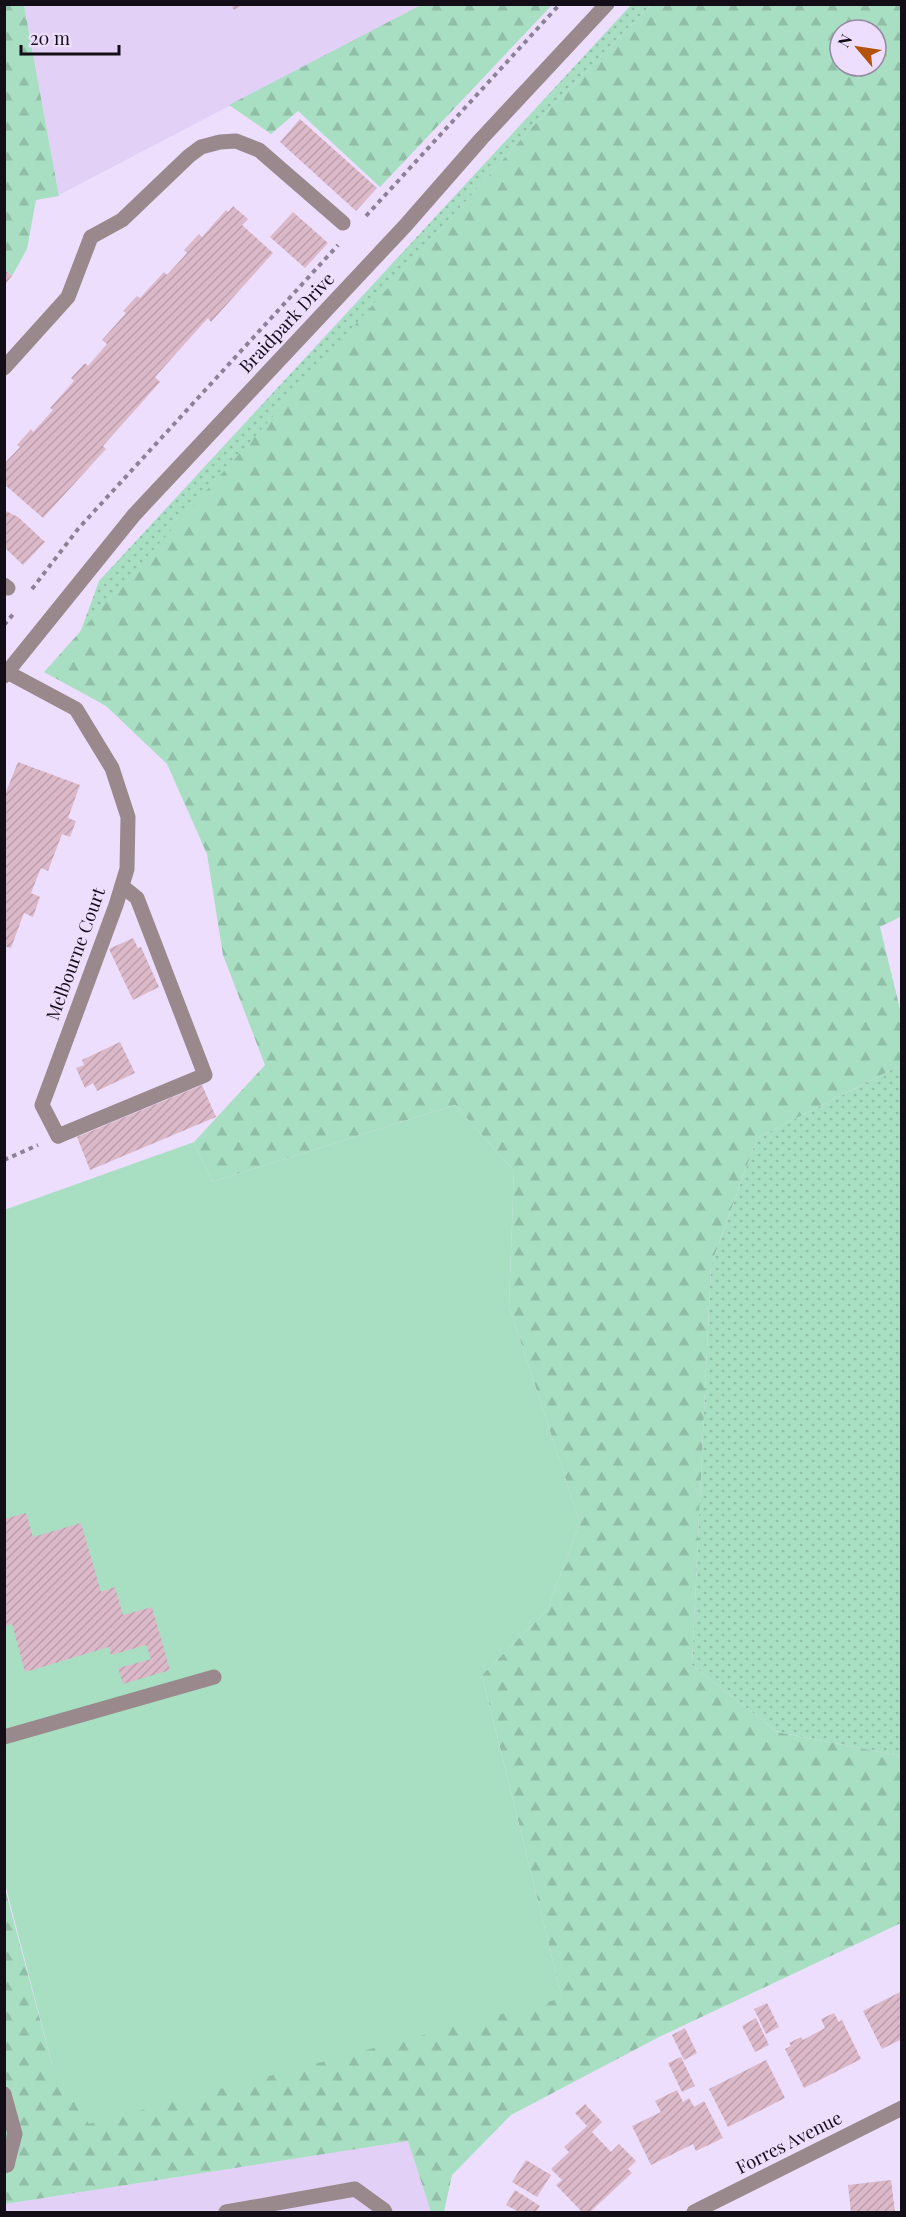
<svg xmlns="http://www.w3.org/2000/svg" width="906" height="2217" font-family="'Playfair Display',serif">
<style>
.built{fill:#e2d0f7}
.grass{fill:url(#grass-dots)}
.forest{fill:url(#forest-firs);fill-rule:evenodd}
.pitch{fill:#a8dfc2}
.building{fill:url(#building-hatch)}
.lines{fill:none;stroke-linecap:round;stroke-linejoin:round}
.path{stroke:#8c8197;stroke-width:4;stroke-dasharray:4.5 4.5;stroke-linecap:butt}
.service{stroke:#99898c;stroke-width:15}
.minor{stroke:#99898c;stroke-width:15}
.labels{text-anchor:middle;stroke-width:5;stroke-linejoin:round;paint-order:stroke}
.street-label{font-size:18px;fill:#120d17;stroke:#eddefe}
</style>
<defs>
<pattern id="grass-dots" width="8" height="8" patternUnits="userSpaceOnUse" patternTransform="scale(1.5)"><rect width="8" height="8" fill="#a8dfc2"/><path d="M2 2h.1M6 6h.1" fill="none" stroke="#90bea6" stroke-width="1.8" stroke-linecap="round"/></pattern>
<pattern id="forest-firs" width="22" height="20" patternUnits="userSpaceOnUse" patternTransform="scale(1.5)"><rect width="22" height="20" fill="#a8dfc2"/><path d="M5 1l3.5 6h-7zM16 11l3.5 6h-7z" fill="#90bea6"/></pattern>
<pattern id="building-hatch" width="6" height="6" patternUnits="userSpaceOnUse" patternTransform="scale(1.5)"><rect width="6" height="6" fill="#dcb9c9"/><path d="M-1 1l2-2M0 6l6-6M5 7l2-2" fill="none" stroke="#bc9eac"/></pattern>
</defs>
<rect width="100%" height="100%" fill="#eddefe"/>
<!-- built -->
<g class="built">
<polygon points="24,4 422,5 59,195"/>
<polygon points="408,2141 431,2212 5,2212 5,2204"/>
</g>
<!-- grass -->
<g class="grass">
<polygon points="631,5 651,5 533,126 80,633 99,581"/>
<polygon points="901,1065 901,1756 777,1732 692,1665 711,1265 757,1138"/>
</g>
<!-- forest -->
<g class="forest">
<polygon points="5,5 24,5 59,196 36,200 27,249 12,276 5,269"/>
<polygon points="421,5 552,5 380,187 298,111 271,134 229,105"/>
<path d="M651 5H901L902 916 880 927 901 1013V1065L757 1138 711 1265 692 1665 777 1732 901 1756V1923L659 2037 511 2115 452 2175 444 2212H431L408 2141 5 2204 4 1885 53 2068 562 1998 482 1675 547 1610 580 1523 509 1306 514 1171 455 1105 212 1182 194 1142 265 1065 223 955 207 854 167 764 106 706 44 672 533 126ZM840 30H876V66H840Z"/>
</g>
<!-- pitch -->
<polygon class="pitch" points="455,1105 514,1171 509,1306 580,1523 547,1610 482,1675 562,1998 89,2124 53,2068 5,1884 4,1210 194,1142 212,1182"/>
<!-- building -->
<g class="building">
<polygon points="231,4 244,4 234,10"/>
<polygon points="300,119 377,188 356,211 280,142"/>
<polygon points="233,206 248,219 242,225 273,253 211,322 208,318 155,377 160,382 103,446 106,449 43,518 4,484 4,464 20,447 17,445 31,429 33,432 53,410 50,408 74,381 71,378 85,363 88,366 107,344 102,340 126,313 123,311 137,296 140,298 164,272 167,275 187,253 184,250 199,234 202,237 226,210 228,212"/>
<polygon points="293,212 328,243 305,268 270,237"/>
<polygon points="4,269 12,276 4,285"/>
<polygon points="4,510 18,517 45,542 23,565 4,547"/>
<polygon points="18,762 80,785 68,818 76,821 70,837 62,834 48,871 41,868 31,893 40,897 33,917 24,913 11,948 4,946 4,797"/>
<polygon points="133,938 138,948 141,947 159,987 133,1000 109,949"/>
<polygon points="120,1042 135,1073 97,1091 93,1083 85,1088 76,1068 84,1065 82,1060"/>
<polygon points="202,1085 216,1117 90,1170 77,1137"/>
<polygon points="26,1513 33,1537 81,1523 101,1592 115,1587 123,1615 152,1607 170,1670 123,1684 118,1668 151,1659 146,1645 111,1655 109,1647 25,1672 12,1624 4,1626 4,1519"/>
<polygon points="902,1991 902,2039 882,2049 863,2011"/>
<polygon points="767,2003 779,2027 766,2034 754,2009"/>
<polygon points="834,2013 839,2022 842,2020 861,2059 804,2088 785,2049 791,2046 789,2043 801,2037 803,2040 825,2028 821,2019"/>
<polygon points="756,2018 769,2045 755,2052 742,2026"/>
<polygon points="685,2028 697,2053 684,2060 672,2035"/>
<polygon points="681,2057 695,2086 682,2092 668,2063"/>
<polygon points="766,2060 785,2098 728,2127 709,2089"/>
<polygon points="677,2090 683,2102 689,2098 694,2107 704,2101 723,2138 696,2151 693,2144 651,2165 632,2126 661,2112 655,2101"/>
<polygon points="585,2104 602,2122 592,2132 611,2152 619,2144 636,2161 628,2169 632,2173 590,2212 582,2212 556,2185 562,2180 551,2169 569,2152 564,2147 587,2126 575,2113"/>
<polygon points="526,2160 551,2175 537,2197 512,2182"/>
<polygon points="891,2180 895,2212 851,2212 848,2185"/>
<polygon points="515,2190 540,2206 536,2212 519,2212 506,2205"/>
</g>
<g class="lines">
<!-- path -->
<g class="path">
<polyline points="366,216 560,4"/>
<polyline points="32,589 78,529 338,245"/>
<polyline points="4,625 15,612"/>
<polyline points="4,1160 38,1145"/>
</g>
<!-- service -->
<g class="service">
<polyline points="91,237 122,220 189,156 201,147 220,142 236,141 259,150 343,223"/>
<polyline points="4,585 8,588"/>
<polyline points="58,1136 205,1075 137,898 122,886"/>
<polyline points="4,1737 214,1677"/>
<polyline points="4,2094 15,2134 7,2165"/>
<polyline points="226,2212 355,2189 384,2210 385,2212"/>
</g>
<!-- minor -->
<g class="minor">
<polyline points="4,368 68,297 91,237"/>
<polyline points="7,672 76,709 112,768 128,817 127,869 116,905 42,1105 58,1136"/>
<polyline points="4,676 134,515 405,226 482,138 607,4"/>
<polyline points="4,2166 7,2165"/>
<polyline points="694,2212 902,2108"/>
</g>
</g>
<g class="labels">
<!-- street labels -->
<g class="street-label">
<text transform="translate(287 323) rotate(-47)" y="6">Braidpark Drive</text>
<text transform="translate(76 954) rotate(-70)" y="6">Melbourne Court</text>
<text transform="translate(789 2143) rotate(-27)" y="6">Forres Avenue</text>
</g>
</g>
<!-- border -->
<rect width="906" height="2217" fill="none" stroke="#120d17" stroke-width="12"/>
<!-- north arrow -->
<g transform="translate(858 48) rotate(299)"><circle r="28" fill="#eddefe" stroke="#958aa2" stroke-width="1.5"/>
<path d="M0-4.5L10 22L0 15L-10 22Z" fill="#b3530a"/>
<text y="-9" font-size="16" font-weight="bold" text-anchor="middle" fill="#120d17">N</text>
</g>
<!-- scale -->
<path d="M21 45v9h98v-9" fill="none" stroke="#120d17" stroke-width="3"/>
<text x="30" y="45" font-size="18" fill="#120d17" stroke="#eddefe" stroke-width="4.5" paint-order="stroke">20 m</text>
</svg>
